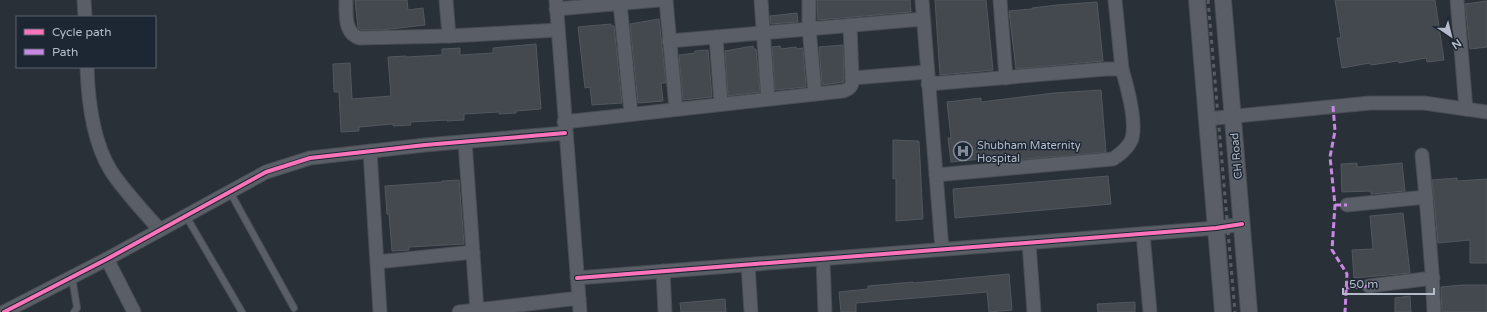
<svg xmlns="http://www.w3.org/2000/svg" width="1487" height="312" font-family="'Varela Round',sans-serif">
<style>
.building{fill:#444950;stroke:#52575f}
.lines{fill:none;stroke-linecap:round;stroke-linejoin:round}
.service-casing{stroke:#484c53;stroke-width:8}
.minor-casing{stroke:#484c53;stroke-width:15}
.tertiary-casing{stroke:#484c53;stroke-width:18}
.service{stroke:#5a5e66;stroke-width:6}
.minor{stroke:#5a5e66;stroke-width:13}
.tertiary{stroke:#5a5e66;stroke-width:16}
.rail{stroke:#595d64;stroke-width:3;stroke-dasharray:4 4;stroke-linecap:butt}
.quiet{stroke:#c787e3;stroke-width:3;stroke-dasharray:6 3;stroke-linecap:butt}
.cycleway-casing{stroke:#1d2633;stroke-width:6}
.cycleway{stroke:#fb73b8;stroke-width:4}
.labels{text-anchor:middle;stroke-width:3;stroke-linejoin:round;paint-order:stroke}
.poi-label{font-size:11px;fill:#b4bcc9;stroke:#1d2633;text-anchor:start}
.street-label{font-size:11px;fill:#b4bcc9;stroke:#1d2633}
</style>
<rect width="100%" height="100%" fill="#2a3038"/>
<!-- building -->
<g class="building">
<polygon points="355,0 407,0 408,10 423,8 425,25 382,30 362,30 358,28"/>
<polygon points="817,0 910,0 911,12 818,20"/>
<polygon points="935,0 986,0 993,70 940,75"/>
<polygon points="1335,0 1435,0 1444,60 1427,62 1426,58 1399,63 1398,61 1371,65 1370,63 1342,68 1337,38 1341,38"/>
<polygon points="1487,1 1487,47 1470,49 1465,4"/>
<polygon points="1097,2 1103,61 1016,69 1009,11 1032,9 1032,8 1057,5"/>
<polygon points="797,13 798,22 771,24 770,16"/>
<polygon points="659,19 666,83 661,83 663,101 638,103 630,24"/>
<polygon points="611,24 611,26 614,26 622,103 592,105 590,87 585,88 578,27"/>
<polygon points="536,44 541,109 516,111 516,113 499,114 499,112 464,114 464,120 447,121 447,120 410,122 411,125 393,126 393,124 359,127 359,131 341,132 339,92 334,92 333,64 350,63 352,99 391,96 388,57 406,56 406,57 442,55 442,49 460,48 460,55 493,53 493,48"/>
<polygon points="843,45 844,82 822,85 819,47"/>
<polygon points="753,46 754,49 756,49 760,92 728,96 725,51"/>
<polygon points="780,46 781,49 796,47 797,49 803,48 806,87 775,90 772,47"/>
<polygon points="708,50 712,97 683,100 679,55 695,53 695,51"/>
<polygon points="1101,90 1106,152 993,162 992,158 951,162 948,138 951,138 947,102 981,98 981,102 1054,93"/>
<polygon points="893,140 919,141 923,219 896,221 896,178 893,179"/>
<polygon points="1357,163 1357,167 1402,163 1405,191 1371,194 1371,191 1342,192 1341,164"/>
<polygon points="1108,176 1111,204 955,218 953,189"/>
<polygon points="1457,178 1457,181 1487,179 1487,263 1470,263 1470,240 1438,243 1432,180"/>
<polygon points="459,180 464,244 409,247 409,250 392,251 389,214 387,214 385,186 442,182 442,181"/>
<polygon points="1403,213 1410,273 1354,278 1352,250 1373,249 1370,216"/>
<polygon points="1009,274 1012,310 989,312 987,292 856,303 856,312 841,312 839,292 868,289 868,286 913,282 913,283"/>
<polygon points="1462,285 1487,285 1487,312 1442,312 1441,287"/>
<polygon points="1410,296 1411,312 1395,312 1395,298"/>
<polygon points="725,299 726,312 681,312 680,303"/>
<polygon points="1135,302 1135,312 1098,312 1097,304"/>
</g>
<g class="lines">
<defs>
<g id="service">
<polyline points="230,192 294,308"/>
<polyline points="186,216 242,312"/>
<polyline points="72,277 77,308 74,312"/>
</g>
<g id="minor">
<polyline points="84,0 85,17"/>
<path d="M346 0C346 14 344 34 360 38L449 36 558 30"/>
<polyline points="446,0 449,36"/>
<polyline points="556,0 580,312"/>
<polyline points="666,0 676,109"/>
<polyline points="761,0 768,99"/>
<polyline points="809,0 809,28 815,94"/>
<polyline points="922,0 942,249"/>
<polyline points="1000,0 1006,78"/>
<polyline points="1115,0 1122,69"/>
<polyline points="1457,0 1466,109"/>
<polyline points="620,3 631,114"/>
<polyline points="556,9 659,0"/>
<polyline points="850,25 852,78 927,72"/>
<polyline points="716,37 721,104"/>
<polyline points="669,41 923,19"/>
<path d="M87 67C88 100 93 142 111 171 125 192 143 211 160 230"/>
<path d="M928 84 1106 69H1122C1127 86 1138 125 1131 141 1127 149 1120 154 1113 159L936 175"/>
<polyline points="1206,119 1370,103 1424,103 1487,112"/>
<path d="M564 122 843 91C850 89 853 86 852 78"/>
<polyline points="465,142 477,310 579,298"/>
<polyline points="370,151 380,312"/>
<polyline points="1422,155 1426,197"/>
<polyline points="1347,205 1426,197 1432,272 1434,312"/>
<polyline points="1143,234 1150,312"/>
<polyline points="1029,243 1034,312"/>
<polyline points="107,259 134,312"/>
<polyline points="823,259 825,312"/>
<polyline points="377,262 473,252"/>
<polyline points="748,265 751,312"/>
<polyline points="663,271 665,312"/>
<polyline points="577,278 1216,228 1242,224"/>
<polyline points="1369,286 1433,278"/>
<polyline points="4,312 107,259 266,172 310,158 425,145 565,133"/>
<polyline points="459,312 477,310 477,312"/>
</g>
<g id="tertiary">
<polyline points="1197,0 1223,312"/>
<polyline points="1223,0 1249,312"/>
</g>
</defs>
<!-- service casing -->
<use href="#service" class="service-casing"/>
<!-- minor casing -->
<use href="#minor" class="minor-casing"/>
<!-- tertiary casing -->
<use href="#tertiary" class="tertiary-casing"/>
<!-- service -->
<use href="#service" class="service"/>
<!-- minor -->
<use href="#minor" class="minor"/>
<!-- tertiary -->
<use href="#tertiary" class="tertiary"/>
<!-- rail -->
<polyline class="rail" points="1208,0 1235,312"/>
<!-- quiet -->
<g class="quiet">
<polyline points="1333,106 1335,131 1330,157 1335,205 1332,250 1347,274 1345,312"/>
<polyline points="1335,205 1347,205"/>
<polyline points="1346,288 1369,286"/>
</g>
<defs>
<g id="cycleway">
<polyline points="577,278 1216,228 1242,224"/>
<polyline points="4,312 107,259 266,172 310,158 425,145 565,133"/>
</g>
</defs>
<!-- cycleway casing -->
<use href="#cycleway" class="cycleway-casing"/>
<!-- cycleway -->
<use href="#cycleway" class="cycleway"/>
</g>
<!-- icons -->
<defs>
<symbol id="hospital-ring" viewBox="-11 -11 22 22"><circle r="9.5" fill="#1d2633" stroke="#848b96" stroke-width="1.5"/><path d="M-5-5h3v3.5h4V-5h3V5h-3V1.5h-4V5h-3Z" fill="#848b96"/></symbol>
</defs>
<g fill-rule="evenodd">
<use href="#hospital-ring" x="952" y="140" width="22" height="22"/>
</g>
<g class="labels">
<!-- poi labels -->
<g class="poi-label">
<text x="977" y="149">Shubham Maternity<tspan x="977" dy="13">Hospital</tspan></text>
</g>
<!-- street labels -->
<g class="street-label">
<text transform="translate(1236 156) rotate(-95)" y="4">CH Road</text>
</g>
</g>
<!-- legend -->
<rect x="16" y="16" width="140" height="52" fill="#1d2633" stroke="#59626f"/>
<rect x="24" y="29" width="20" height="6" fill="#fb73b8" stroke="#59626f"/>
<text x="52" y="36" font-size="12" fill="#b4bcc9">Cycle path</text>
<rect x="24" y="49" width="20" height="6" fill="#c787e3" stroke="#59626f"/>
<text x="52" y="56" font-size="12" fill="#b4bcc9">Path</text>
<!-- north arrow -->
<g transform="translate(1451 36) rotate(145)" stroke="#1d2633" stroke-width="3" paint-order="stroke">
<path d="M0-3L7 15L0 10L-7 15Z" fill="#b4bcc9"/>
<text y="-6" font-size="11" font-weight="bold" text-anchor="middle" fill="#b4bcc9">N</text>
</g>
<!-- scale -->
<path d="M1343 288v6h91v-6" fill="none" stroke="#b4bcc9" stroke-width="2"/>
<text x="1349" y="288" font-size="12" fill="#b4bcc9" stroke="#1d2633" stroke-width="3" paint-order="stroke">50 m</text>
</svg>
